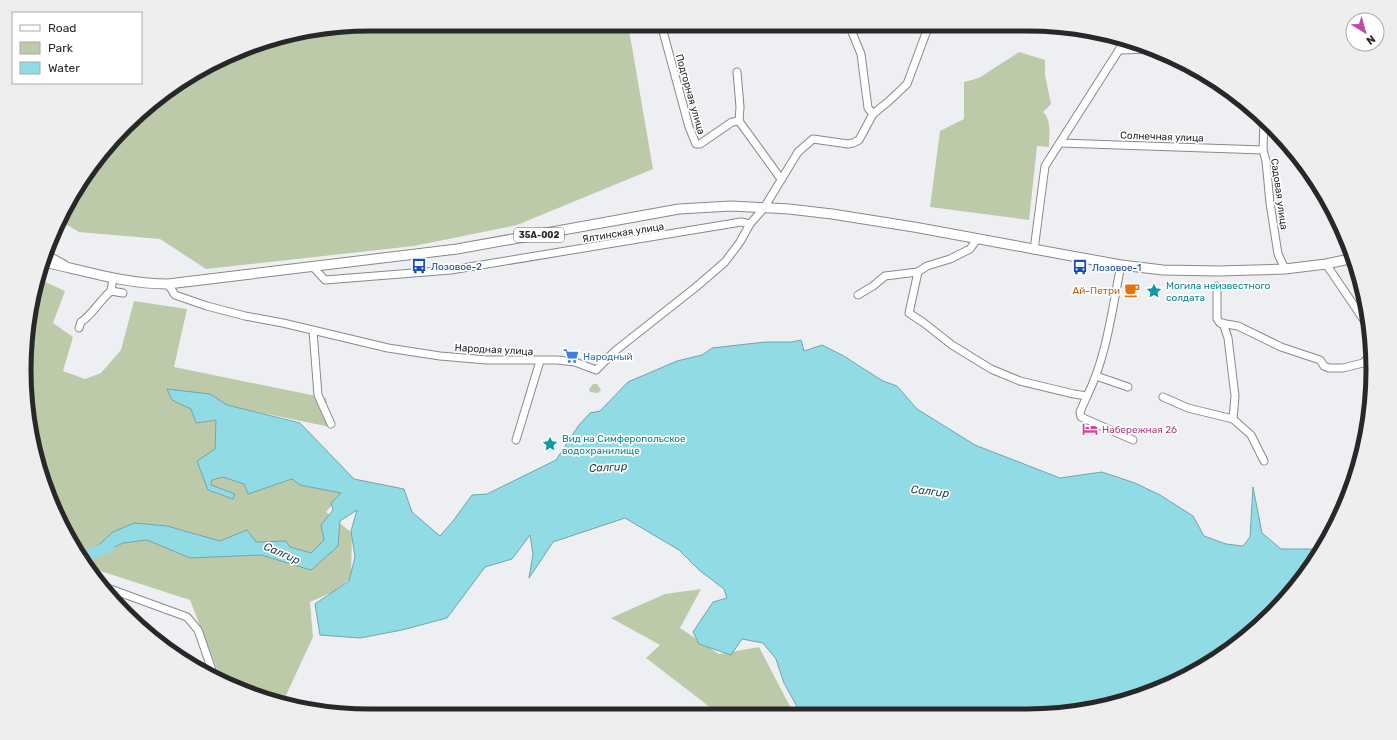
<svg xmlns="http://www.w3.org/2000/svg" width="1397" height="740" font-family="Rubik,sans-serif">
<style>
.green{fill:#bccaaa}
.water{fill:#90dbe4;stroke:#71a5ac}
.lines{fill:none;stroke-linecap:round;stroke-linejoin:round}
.river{stroke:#90dbe4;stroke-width:11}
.minor-casing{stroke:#89898c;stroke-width:9}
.major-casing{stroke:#89898c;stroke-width:11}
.minor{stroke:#fff;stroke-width:7}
.major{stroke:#fff;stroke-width:9}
.labels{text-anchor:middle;stroke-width:3.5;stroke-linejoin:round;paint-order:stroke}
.shield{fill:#fff;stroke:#686869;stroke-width:1}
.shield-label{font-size:9px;font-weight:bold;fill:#282829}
.street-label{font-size:10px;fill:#282829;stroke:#fff}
.transit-label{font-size:10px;fill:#164399;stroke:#fff;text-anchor:start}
.culture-label{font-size:10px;fill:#0d838f;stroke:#fff;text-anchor:start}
.food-label{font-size:10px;fill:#c56008;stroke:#fff;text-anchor:end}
.shop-label{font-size:10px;fill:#366cbe;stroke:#fff;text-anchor:start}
.hotel-label{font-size:10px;fill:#b23c85;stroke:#fff;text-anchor:start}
.water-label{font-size:11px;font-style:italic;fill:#1f4347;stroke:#fff}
.rim{fill:none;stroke:#282829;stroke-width:5}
</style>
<rect width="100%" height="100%" fill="#eeeff2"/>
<!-- green -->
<g class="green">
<polygon points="370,24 628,24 653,169 517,225 414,246 206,269 160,239 79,232 62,222 82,178 159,96 259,42"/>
<path d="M1019 52 1045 60V75L1051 104 1043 112C1052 120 1049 136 1049 147L1037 146 1029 220 930 207 940 131 964 119V82L979 78Z"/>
<polygon points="37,278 65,291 53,323 73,337 63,371 85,379 101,373 121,350 134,301 187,309 174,367 326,398 330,427 233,407 345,490 326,512 352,533 351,578 333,592 310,602 313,637 282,704 222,682 190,600 85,566 82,562 50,503 25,393"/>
<polygon points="593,384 597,384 601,390 598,393 590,392 589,389"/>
<polygon points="701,589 680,628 719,654 759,647 794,714 719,714 646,658 660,645 611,618 665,594"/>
</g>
<!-- water -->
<polygon class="water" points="801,340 804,351 822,345 842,355 883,381 897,386 917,409 975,445 1060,478 1102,472 1135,483 1160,495 1193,516 1204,536 1226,544 1243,546 1250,537 1253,487 1262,533 1281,549 1314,549 1334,526 1340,516 1337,523 1287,598 1237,645 1159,690 1072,713 801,714 784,683 776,659 763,643 742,639 731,655 699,644 693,632 713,602 727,598 724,589 699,570 679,550 625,518 553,542 529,578 533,554 530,535 512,559 485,567 447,618 402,630 360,638 320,635 315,604 349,581 355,557 351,531 357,510 340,521 338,546 311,570 261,555 190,558 147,540 123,543 98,555 93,550 113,532 134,523 167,526 220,541 247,530 256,542 286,541 290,547 311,553 324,540 321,525 333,510 331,503 341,493 300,485 292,479 248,494 244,484 223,477 212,480 211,485 235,494 233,499 208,490 197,461 215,449 216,420 196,423 191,409 172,400 167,389 210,394 227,405 300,423 354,479 404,489 412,512 440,536 453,521 472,495 487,494 556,460 579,425 590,413 600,411 628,382 677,361 702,355 712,348 765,342 792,342"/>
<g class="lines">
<!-- river -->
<polyline class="river" points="76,551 88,555 109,547"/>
<defs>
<g id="minor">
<polyline points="661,24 689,127 696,144 700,144 732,122 739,121"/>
<polyline points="849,25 861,54 868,108 873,114"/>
<polyline points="1119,50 1151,49"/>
<polyline points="737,72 740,107 739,121 781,179"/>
<polyline points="1264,120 1263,150 1266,161 1270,203 1278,254 1285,269"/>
<polyline points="1060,143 1263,150"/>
<polyline points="977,239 970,249 950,259 927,266 918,272 909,313 924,323 952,345 991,369 1020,381 1074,394 1087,396 1080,412 1081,417 1133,440"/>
<polyline points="1034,250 1045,166 1119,50 1124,39"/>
<polyline points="47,255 64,264"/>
<polyline points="1326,264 1370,329"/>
<polyline points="313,267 325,280 451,270 741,222 750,224"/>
<polyline points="168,284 175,295 207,306 245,316 283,323 388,348 440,356 487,360 557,360 575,362 596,370 615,351 696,287 725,262 740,242 750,224 764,208 798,152 813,139 848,144 853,143 859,140 873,114 889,101 907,84 929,25"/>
<polyline points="1217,286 1217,319 1220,323 1238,326 1281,347 1320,360 1324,366 1329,368 1343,368 1363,363 1366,360 1371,350"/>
<polyline points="111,291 123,293"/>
<polyline points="858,295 873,286 885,276 918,272"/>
<polyline points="1223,323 1228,338 1235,396 1233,419"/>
<path d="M79 328 81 322C93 314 100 300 111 291L113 278"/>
<polyline points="313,331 318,395 331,424"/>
<polyline points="1096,376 1128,387"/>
<path d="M1087 396C1107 356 1112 309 1121 265"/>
<polyline points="1163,397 1188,408 1233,419 1251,435 1264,461"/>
<polyline points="516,440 540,361"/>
<polyline points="102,586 187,617 198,630 215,679"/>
</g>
<path id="major" d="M44 262C85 271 126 284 168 284L457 249 679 209 731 206 789 209 832 214 914 227 1121 265 1163 270 1219 271 1285 269 1326 264 1354 258"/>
</defs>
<!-- minor casing -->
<use href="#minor" class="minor-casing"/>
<!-- major casing -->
<use href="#major" class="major-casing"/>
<!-- minor -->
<use href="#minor" class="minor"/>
<!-- major -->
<use href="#major" class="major"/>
</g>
<!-- icons -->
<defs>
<symbol id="bus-bare" viewBox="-9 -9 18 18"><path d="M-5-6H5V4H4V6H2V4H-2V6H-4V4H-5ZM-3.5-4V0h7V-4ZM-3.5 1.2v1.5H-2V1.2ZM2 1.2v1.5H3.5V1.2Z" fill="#1a4fb4" stroke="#fff" stroke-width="2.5" paint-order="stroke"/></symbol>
<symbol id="cafe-bare" viewBox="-9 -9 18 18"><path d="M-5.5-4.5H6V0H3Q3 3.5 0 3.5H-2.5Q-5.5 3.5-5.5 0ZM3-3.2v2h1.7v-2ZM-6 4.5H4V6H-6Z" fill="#e8710a" stroke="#fff" stroke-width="2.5" paint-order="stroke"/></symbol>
<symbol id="sight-bare" viewBox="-9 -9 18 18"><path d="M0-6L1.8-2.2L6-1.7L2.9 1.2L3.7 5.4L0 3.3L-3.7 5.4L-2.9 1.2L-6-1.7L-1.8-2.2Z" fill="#0f9aa8" stroke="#fff" stroke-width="2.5" paint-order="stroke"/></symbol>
<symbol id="supermarket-bare" viewBox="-9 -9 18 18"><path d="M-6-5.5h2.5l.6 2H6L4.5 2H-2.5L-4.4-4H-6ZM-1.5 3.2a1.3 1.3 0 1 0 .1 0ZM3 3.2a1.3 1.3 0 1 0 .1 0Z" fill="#3f7fe0" stroke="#fff" stroke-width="2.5" paint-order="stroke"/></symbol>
<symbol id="hotel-bare" viewBox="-9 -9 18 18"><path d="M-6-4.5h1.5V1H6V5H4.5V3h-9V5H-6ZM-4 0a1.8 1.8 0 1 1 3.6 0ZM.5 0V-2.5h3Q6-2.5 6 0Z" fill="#d1479c" stroke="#fff" stroke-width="2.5" paint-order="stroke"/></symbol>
</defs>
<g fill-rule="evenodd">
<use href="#bus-bare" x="408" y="255" width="22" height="22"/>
<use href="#bus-bare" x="1069" y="256" width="22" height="22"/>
<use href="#cafe-bare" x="1121" y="279" width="22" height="22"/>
<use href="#sight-bare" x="1143" y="280" width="22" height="22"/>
<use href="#supermarket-bare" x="560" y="345" width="22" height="22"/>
<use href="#hotel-bare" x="1079" y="418" width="22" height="22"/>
<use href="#sight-bare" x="539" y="433" width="22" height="22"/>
</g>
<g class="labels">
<!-- shield labels -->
<rect class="shield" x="514" y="228" width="50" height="14" rx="3"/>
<g class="shield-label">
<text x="539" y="238">35А-002</text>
</g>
<!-- street labels -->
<g class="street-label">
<text transform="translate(691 94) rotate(74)" y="4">Подгорная улица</text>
<text transform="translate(1162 136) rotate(2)" y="4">Солнечная улица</text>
<text transform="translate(1280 194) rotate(82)" y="4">Садовая улица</text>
<text transform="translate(623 232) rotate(-9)" y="4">Ялтинская улица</text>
<text transform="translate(494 349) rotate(3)" y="4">Народная улица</text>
</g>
<!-- transit labels -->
<g class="transit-label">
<text x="431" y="270">Лозовое-2</text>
<text x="1092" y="271">Лозовое-1</text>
</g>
<!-- culture labels -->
<g class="culture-label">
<text x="1166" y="289">Могила неизвестного<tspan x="1166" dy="12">солдата</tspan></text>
<text x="562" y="442">Вид на Симферопольское<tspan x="562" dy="12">водохранилище</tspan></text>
</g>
<!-- food labels -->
<g class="food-label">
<text x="1120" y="294">Ай-Петри</text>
</g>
<!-- shop labels -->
<g class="shop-label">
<text x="583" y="360">Народный</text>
</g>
<!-- hotel labels -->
<g class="hotel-label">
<text x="1102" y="433">Набережная 26</text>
</g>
<!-- water labels -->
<g class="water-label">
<text transform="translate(608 467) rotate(-3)" y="4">Салгир</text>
<text transform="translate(930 491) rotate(7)" y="4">Салгир</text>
<text transform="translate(282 553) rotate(24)" y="4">Салгир</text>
</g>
</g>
<!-- crop -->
<path d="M0 0H1397V740H0ZM370 31H1027A339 339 0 0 1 1366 370V370A339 339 0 0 1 1027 709H370A339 339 0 0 1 31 370V370A339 339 0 0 1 370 31Z" fill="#eee" fill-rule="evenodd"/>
<path class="rim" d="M370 31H1027A339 339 0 0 1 1366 370V370A339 339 0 0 1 1027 709H370A339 339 0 0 1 31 370V370A339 339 0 0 1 370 31Z"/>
<!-- legend -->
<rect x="12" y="12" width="130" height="72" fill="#ffffff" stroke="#a9a9a9"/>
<rect x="20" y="25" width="20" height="6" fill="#ffffff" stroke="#a9a9a9"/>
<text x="48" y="32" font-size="12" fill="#282829">Road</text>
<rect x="20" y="42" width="20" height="12" fill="#bccaaa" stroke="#a9a9a9"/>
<text x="48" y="52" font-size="12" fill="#282829">Park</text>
<rect x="20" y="62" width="20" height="12" fill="#90dbe4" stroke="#a9a9a9"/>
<text x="48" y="72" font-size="12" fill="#282829">Water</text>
<!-- north arrow -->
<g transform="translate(1365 32) rotate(143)"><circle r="19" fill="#ffffff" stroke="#a9a9a9"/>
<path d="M0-3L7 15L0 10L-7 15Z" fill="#bc4ba7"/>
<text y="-6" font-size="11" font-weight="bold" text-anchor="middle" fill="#282829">N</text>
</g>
</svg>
